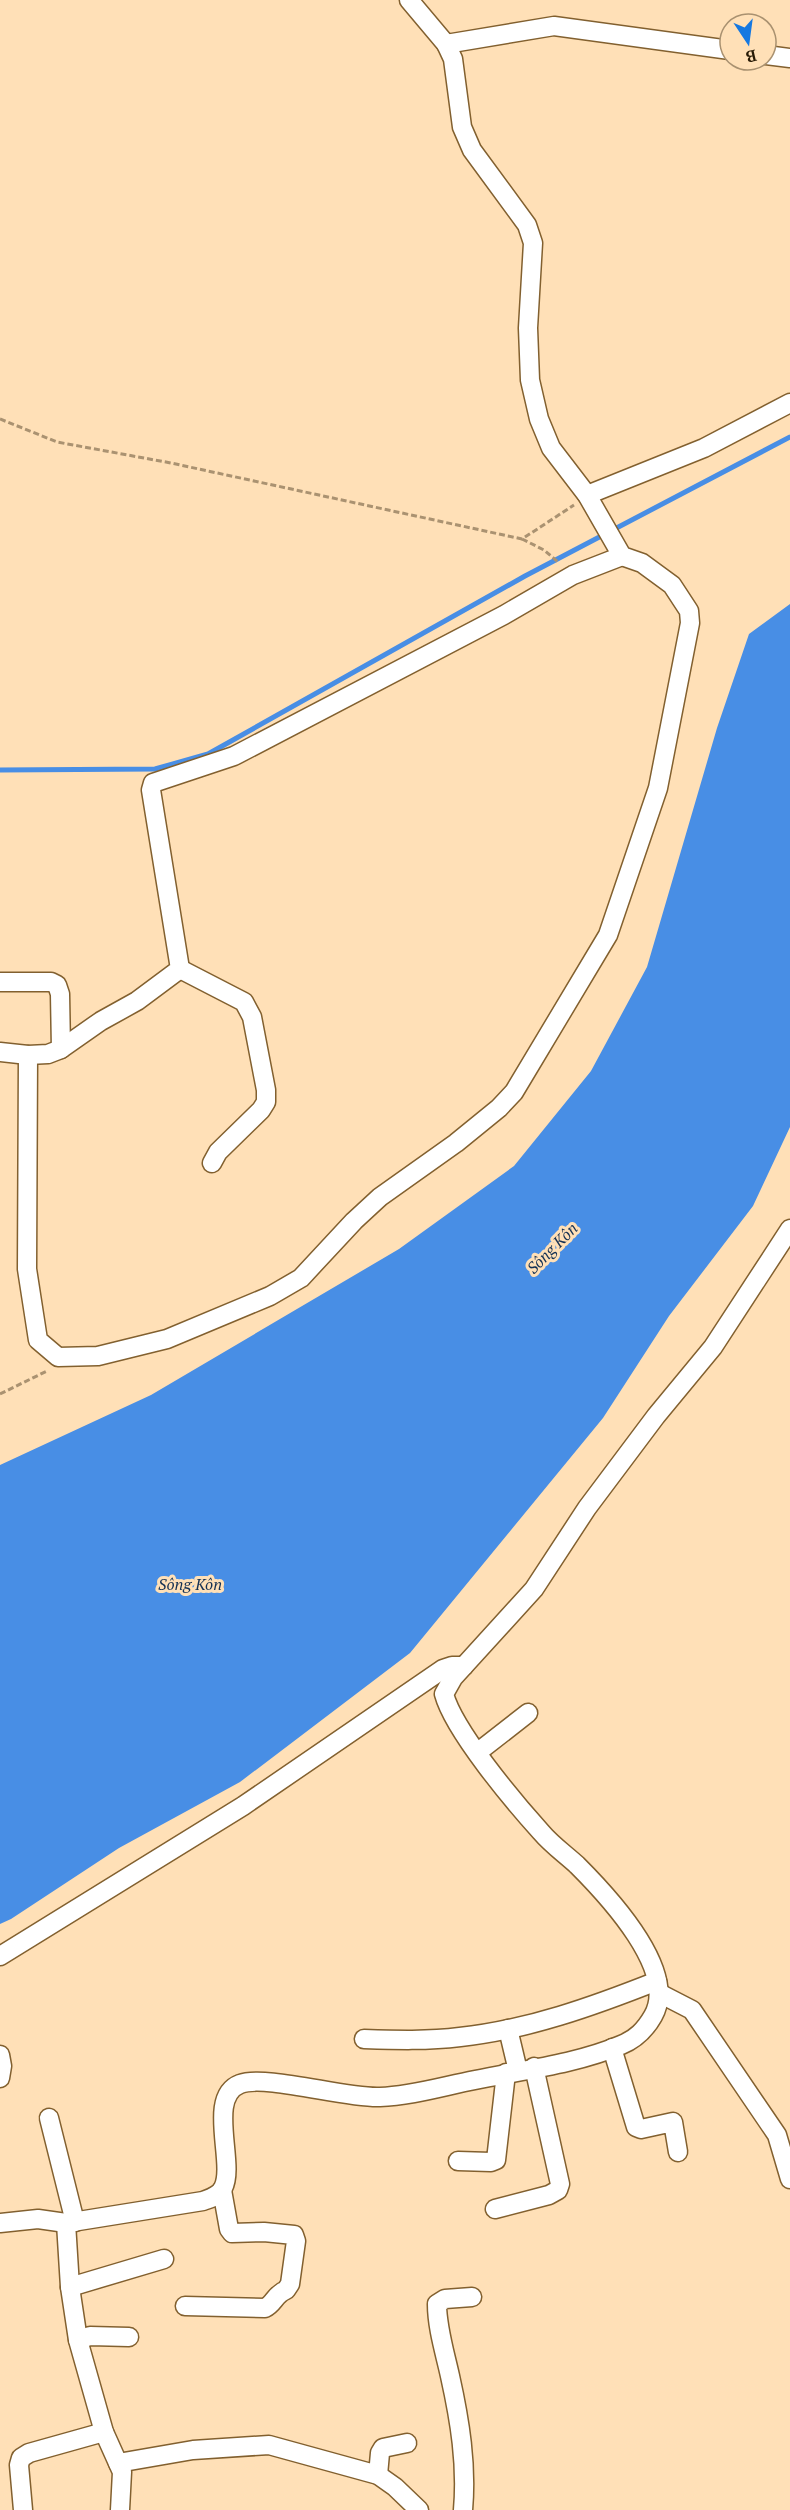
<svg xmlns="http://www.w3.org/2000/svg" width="790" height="2510" font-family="'PT Serif',serif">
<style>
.water{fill:#488ee5}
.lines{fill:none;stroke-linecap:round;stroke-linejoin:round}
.stream{stroke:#488ee5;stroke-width:5}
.minor-casing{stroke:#82602f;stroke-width:21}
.path{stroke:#aa9271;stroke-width:3;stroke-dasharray:6 3;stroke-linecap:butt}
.minor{stroke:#fff;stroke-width:18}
.labels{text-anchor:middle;stroke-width:6;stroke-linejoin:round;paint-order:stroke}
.water-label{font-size:16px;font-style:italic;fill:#143053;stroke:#ffe0b7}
</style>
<rect width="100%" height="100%" fill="#ffe0b7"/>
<!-- water -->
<polygon class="water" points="790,604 790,1127 753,1206 669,1316 603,1418 410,1653 240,1782 119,1848 11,1919 0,1924 0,1465 151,1395 399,1249 514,1166 591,1071 647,967 717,728 749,634"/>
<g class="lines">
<!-- stream -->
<polyline class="stream" points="0,770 155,769 208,754 525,576 790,437"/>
<defs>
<g id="minor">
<polyline points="446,44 554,26 730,50"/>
<polyline points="766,55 790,58"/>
<polyline points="587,495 704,448 790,403"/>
<polyline points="180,969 244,1002 252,1017 266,1090 266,1102 261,1110 218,1152 212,1163"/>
<polyline points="0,982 51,982 57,985 60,994 61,1049"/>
<polyline points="0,1052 28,1055 48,1054 61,1049 101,1021 137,1001 180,969 151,790 153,783 234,756 504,615 573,575 622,556"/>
<polyline points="28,1055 27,1269 38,1340 58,1357 98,1356 167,1339 270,1296 301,1278 354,1221 380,1197 456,1143 499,1108 514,1092 608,935 658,788 690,623 689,611 672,585 642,563 622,556 587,495 551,448 539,419 530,380 528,328 533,243 527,225 472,150 462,127 453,59 446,44 409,0"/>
<polyline points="478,1752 528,1713"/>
<polyline points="0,1956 243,1806 443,1669 452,1666 464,1666"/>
<polyline points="659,1993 692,2010 777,2135 790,2179"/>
<polyline points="508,2029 518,2071"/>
<path d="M364 2039C396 2040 428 2041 460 2037 527 2030 594 2006 657 1981"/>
<polyline points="612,2048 636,2127 641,2129 673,2122 678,2152"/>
<polyline points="0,2055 2,2066 0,2078"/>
<polyline points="49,2118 75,2222"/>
<polyline points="458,2161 491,2162 496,2160 506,2073"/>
<polyline points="495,2209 549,2195 558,2190 560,2184 534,2067"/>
<polyline points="0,2223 38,2219 66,2223"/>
<polyline points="70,2287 164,2259"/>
<path d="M185 2306 265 2308C274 2304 275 2294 286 2290L290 2284 296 2241 294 2235 264 2232 232 2233 229 2229 222 2190"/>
<polyline points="78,2340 90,2336 129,2337"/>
<polyline points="118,2463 193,2450 269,2445 378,2475 395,2487 419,2510"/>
<polyline points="378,2475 380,2453 383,2448 407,2443"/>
<polyline points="23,2510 19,2465 21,2458 29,2453 104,2432"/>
<path d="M120 2510 122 2472 104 2432 78 2340 70 2287 66 2223 203 2201C211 2198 219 2196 223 2188 236 2164 206 2097 240 2084 265 2074 347 2099 380 2097 411 2096 444 2086 475 2080 523 2070 576 2064 621 2045 636 2039 645 2030 653 2016 679 1971 607 1895 577 1865 565 1854 552 1845 541 1832 514 1802 454 1731 444 1694L453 1678 534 1589 587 1508 656 1416 713 1347 790 1229"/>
<path d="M463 2510C467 2465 460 2421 450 2376 445 2353 437 2328 437 2304L445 2299 472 2297"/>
</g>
</defs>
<!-- minor casing -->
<use href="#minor" class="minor-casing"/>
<!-- path -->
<g class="path">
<polyline points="0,419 57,442 171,463 522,539 574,505"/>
<polyline points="522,539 544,550 558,562"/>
<polyline points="0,1394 47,1371"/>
</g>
<!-- minor -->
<use href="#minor" class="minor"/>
</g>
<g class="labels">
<!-- water labels -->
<g class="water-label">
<text transform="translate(552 1248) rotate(-45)" y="6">Sông Kôn</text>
<text x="190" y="1590">Sông Kôn</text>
</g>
</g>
<!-- north arrow -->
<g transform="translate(748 42) rotate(167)"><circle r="28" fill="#ffe0b7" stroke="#a99170" stroke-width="1.5"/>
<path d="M0-4.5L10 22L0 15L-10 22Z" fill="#1578e1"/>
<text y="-9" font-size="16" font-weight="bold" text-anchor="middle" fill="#271a05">B</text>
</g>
</svg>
